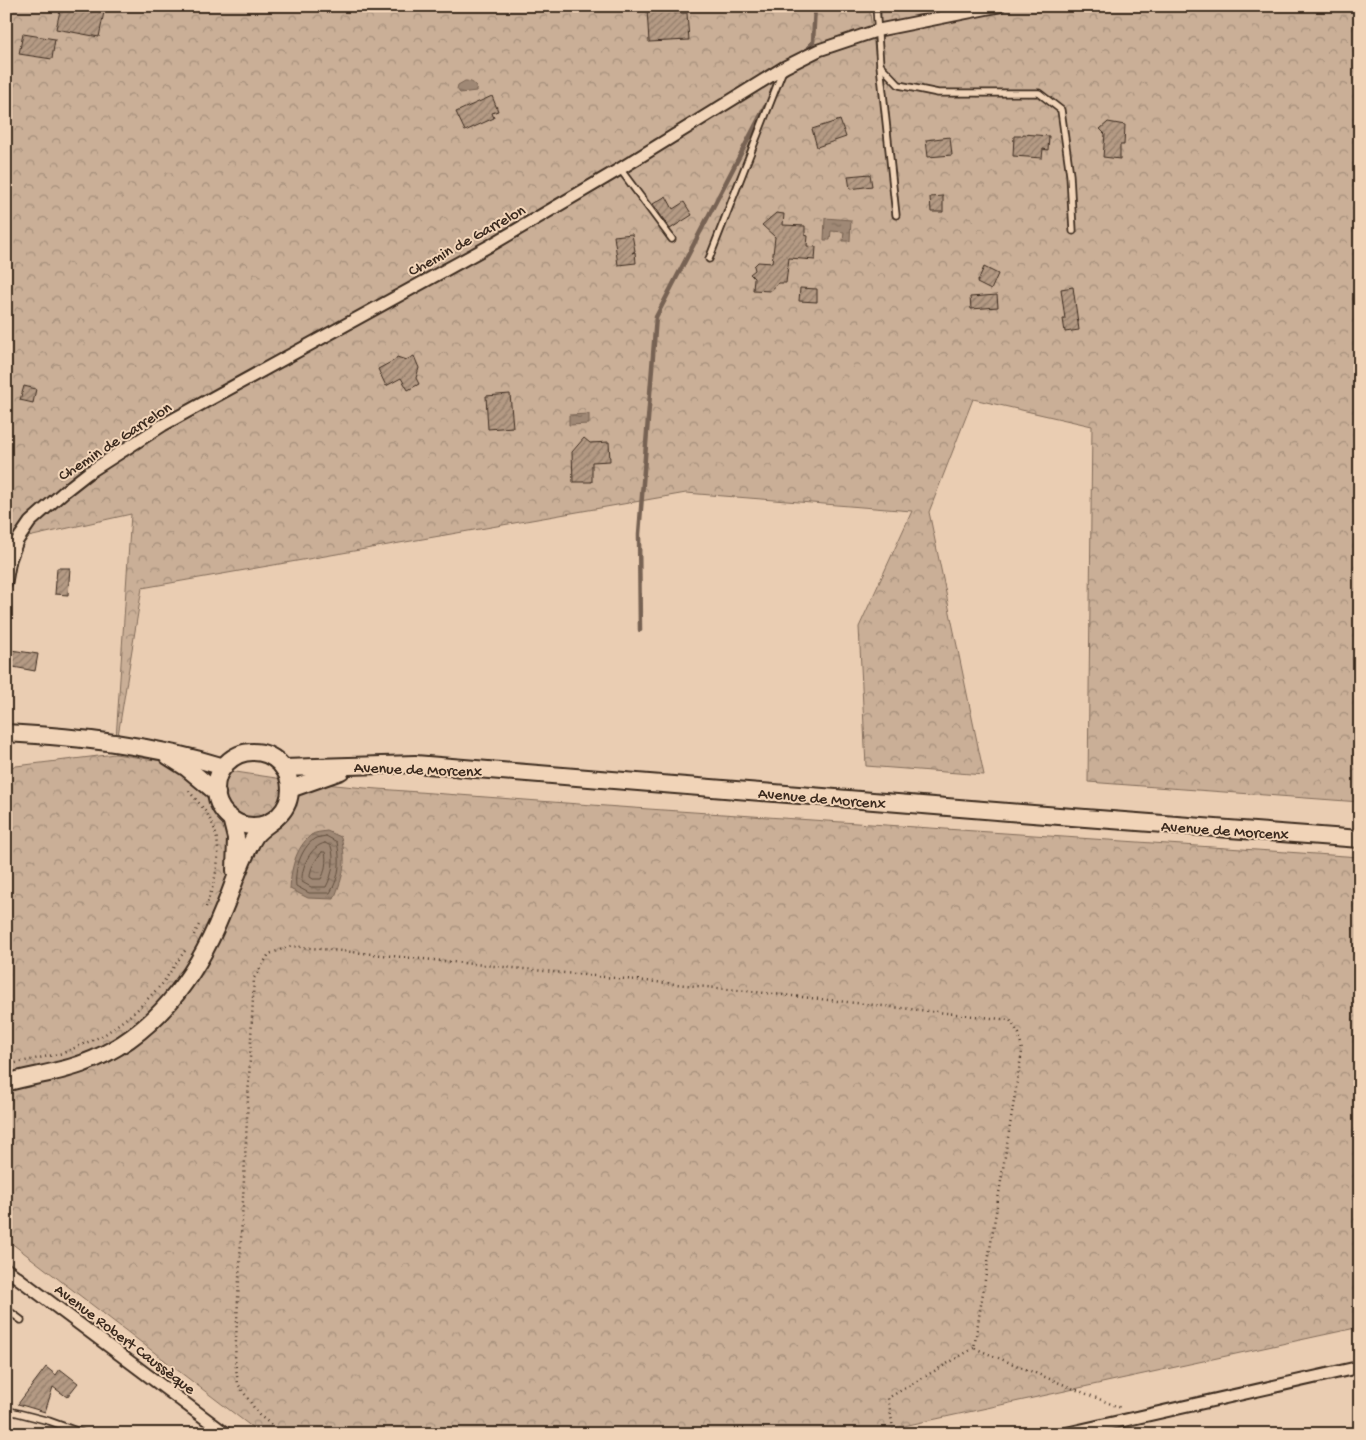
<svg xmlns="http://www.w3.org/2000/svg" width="1366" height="1440" font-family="'Gochi Hand',sans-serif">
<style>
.forest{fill:url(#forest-crowns);stroke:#826c5a}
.water{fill:url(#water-ripples);stroke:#776252}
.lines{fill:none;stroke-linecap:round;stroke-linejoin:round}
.shore{stroke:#635040;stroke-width:1}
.stream{stroke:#776252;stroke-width:4.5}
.building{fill:url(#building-hatch);stroke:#3b2a1e}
.lane-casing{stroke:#3b2a1e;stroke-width:9}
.street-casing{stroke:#3b2a1e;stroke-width:15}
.secondary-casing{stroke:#3b2a1e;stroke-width:20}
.path{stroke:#3b2a1e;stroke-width:2.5;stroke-dasharray:1 4;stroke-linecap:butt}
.lane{stroke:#f1d4b8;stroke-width:5.5}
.street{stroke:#f1d4b8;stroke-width:11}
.secondary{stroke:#f1d4b8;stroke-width:16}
.labels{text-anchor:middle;stroke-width:4;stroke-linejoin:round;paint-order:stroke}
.street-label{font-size:16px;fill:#3b2a1e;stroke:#f1d4b8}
</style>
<defs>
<pattern id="forest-crowns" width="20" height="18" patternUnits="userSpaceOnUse" patternTransform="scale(1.25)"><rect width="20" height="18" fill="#caaf97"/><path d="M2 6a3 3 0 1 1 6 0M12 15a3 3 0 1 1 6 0" fill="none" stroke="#a58f7b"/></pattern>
<pattern id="water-ripples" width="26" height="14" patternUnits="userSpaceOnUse" patternTransform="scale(1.25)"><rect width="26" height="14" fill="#9f8874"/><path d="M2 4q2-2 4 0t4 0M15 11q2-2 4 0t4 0" fill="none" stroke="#836f5f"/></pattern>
<pattern id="building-hatch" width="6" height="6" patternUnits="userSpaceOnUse" patternTransform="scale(1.25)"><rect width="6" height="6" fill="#b49a84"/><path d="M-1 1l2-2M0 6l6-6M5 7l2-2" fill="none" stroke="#947e6b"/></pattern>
</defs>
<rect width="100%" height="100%" fill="#eacdb2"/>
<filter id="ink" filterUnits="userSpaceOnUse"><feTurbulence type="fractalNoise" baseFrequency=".02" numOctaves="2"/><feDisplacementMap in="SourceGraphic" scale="10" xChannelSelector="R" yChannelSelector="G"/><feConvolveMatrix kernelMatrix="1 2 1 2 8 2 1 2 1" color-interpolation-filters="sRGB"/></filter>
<g filter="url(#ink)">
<!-- forest -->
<polygon class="forest" points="6,6 869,6 876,59 882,6 1360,6 1360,802 1088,782 1092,426 973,399 929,512 984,775 866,766 859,627 912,511 686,493 142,588 115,754 296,781 365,788 619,807 1360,857 1360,1327 867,1434 261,1434 6,1239 6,814 8,767 115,754 131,514 6,542"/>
<!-- water -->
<g class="water">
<path d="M465 81C471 81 478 84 476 91L460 93 457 89 458 85Z"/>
<polygon points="825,218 851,220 850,241 843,241 844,232 831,231 830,240 824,240"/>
<polygon points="589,414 589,424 569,425 569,415"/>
<path d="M327 831 341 837C347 863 344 874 334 899L308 898 290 889C291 869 295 849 311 835 315 832 322 832 327 831Z"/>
</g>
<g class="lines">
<!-- shore -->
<g class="shore">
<path d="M326 836 337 842C341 860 340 877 330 893H309L296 886C294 870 301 849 314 839 317 837 322 837 326 836Z"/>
<path d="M325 843 331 846C335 859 333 874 326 887H311L302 882C301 868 310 846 325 843Z"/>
<path d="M322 852H325C327 860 325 873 321 879H313L310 877C310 868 316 859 322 852Z"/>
</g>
<!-- stream -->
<g class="stream">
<polyline points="809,47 813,42 815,6"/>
<polyline points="640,630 639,534 656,317 765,107"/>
</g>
</g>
<!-- building -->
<g class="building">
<polygon points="61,6 74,6 104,12 99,37 56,29"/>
<polygon points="653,6 668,6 668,10 673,10 674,13 687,13 689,40 649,42 647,9 653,9"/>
<polygon points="23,34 55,39 52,59 19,54"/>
<polygon points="492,96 498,111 492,113 494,118 465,131 456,112"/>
<polygon points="840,120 846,137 817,147 812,129"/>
<polygon points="1108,122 1125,125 1124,145 1120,145 1120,159 1103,157 1105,134 1100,129"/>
<polygon points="1023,134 1049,136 1048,150 1043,149 1042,158 1013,156 1014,136 1023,136"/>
<polygon points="950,137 952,155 928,157 926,140"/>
<polygon points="870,174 872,186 850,189 848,176"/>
<polygon points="666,196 673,209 684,202 692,215 670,229 653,204"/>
<polygon points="943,196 943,212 931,212 930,197"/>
<polygon points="776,213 784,214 783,225 805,226 805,235 808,236 807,246 816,247 815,260 789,258 786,283 779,283 770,291 753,290 754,278 750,274 755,270 754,266 758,262 772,263 775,237 762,225"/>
<polygon points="632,234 635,251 632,253 635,252 636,263 618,265 614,236"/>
<polygon points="984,267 998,274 991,290 977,283"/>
<polygon points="1073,287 1079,330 1065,332 1063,319 1065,319 1061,289"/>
<polygon points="800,288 817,289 817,302 799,301"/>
<polygon points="997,295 998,307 971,309 970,297"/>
<polygon points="414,356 419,368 416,378 419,384 408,390 401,378 386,386 378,369 395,360 397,357 406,360"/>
<polygon points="24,386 36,389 33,403 20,400"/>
<polygon points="510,394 513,427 488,429 486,396"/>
<polygon points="584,438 590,443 609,442 610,461 592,462 592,482 573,482 572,452"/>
<polygon points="57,568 70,568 68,595 55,594"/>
<polygon points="11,650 38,654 35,671 8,666"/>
<polygon points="46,1367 56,1375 60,1369 78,1383 67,1397 53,1387 45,1412 18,1404"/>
</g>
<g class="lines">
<defs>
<g id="lane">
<polyline points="876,6 880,65 896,215"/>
<polyline points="880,65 899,85 938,93 1039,93 1061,110 1070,175 1073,231"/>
<polyline points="620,169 672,239"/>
<polyline points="709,259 783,70"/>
<polyline points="6,1309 21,1320"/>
<polyline points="6,1410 49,1421 85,1434"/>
</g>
<g id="street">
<polyline points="6,582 10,560 17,541 30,522 65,491 88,473 163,425 491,245 620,169 785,67 819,50 879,30 999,6"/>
<polyline points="6,1269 226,1434"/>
<polyline points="1064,1434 1360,1367"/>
</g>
<g id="secondary">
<path d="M6 733C80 737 153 745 224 767"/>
<circle cx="253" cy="789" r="37"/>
<polyline points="168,756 187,768 217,793"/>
<polyline points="283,768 415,764 1033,814 1360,839"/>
<polyline points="290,789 341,771"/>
<polyline points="231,818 236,838 235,871"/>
<path d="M6 1083C32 1075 59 1073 84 1063 152 1038 196 978 222 913 233 888 240 860 255 836 260 829 269 824 275 819"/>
</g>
</defs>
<!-- lane casing -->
<use href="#lane" class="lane-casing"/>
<!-- street casing -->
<use href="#street" class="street-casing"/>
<!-- secondary casing -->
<use href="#secondary" class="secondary-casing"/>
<!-- path -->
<g class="path">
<path d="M189 791C196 800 205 809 210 819 226 849 215 881 205 910"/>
<polyline points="194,935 199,925"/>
<polyline points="6,1065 63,1053 104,1035 136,1011 162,984 186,949"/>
<polyline points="283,1434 259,1415 238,1384 235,1360 254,978 269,954 291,946 747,991 1010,1020 1019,1034 1022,1051 974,1348 1121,1408"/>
<polyline points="894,1434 888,1398 974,1348"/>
</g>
<!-- lane -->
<use href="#lane" class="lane"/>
<!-- street -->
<use href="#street" class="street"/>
<!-- secondary -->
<use href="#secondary" class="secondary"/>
</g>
</g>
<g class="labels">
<!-- street labels -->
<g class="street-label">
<text transform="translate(466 239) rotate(-29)" y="6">Chemin de Garrelon</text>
<text transform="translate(114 440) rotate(-33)" y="6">Chemin de Garrelon</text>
<text transform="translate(418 768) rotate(2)" y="6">Avenue de Morcenx</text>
<text transform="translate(822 797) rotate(5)" y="6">Avenue de Morcenx</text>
<text transform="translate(1225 829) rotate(4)" y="6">Avenue de Morcenx</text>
<text transform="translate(126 1338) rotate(37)" y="6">Avenue Robert Caussèque</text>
</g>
</g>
<!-- margin -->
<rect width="1366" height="1440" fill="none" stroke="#f1d4b8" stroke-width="25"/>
<rect x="12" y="12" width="1341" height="1415" fill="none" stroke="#3b2a1e" stroke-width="2" filter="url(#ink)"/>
</svg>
